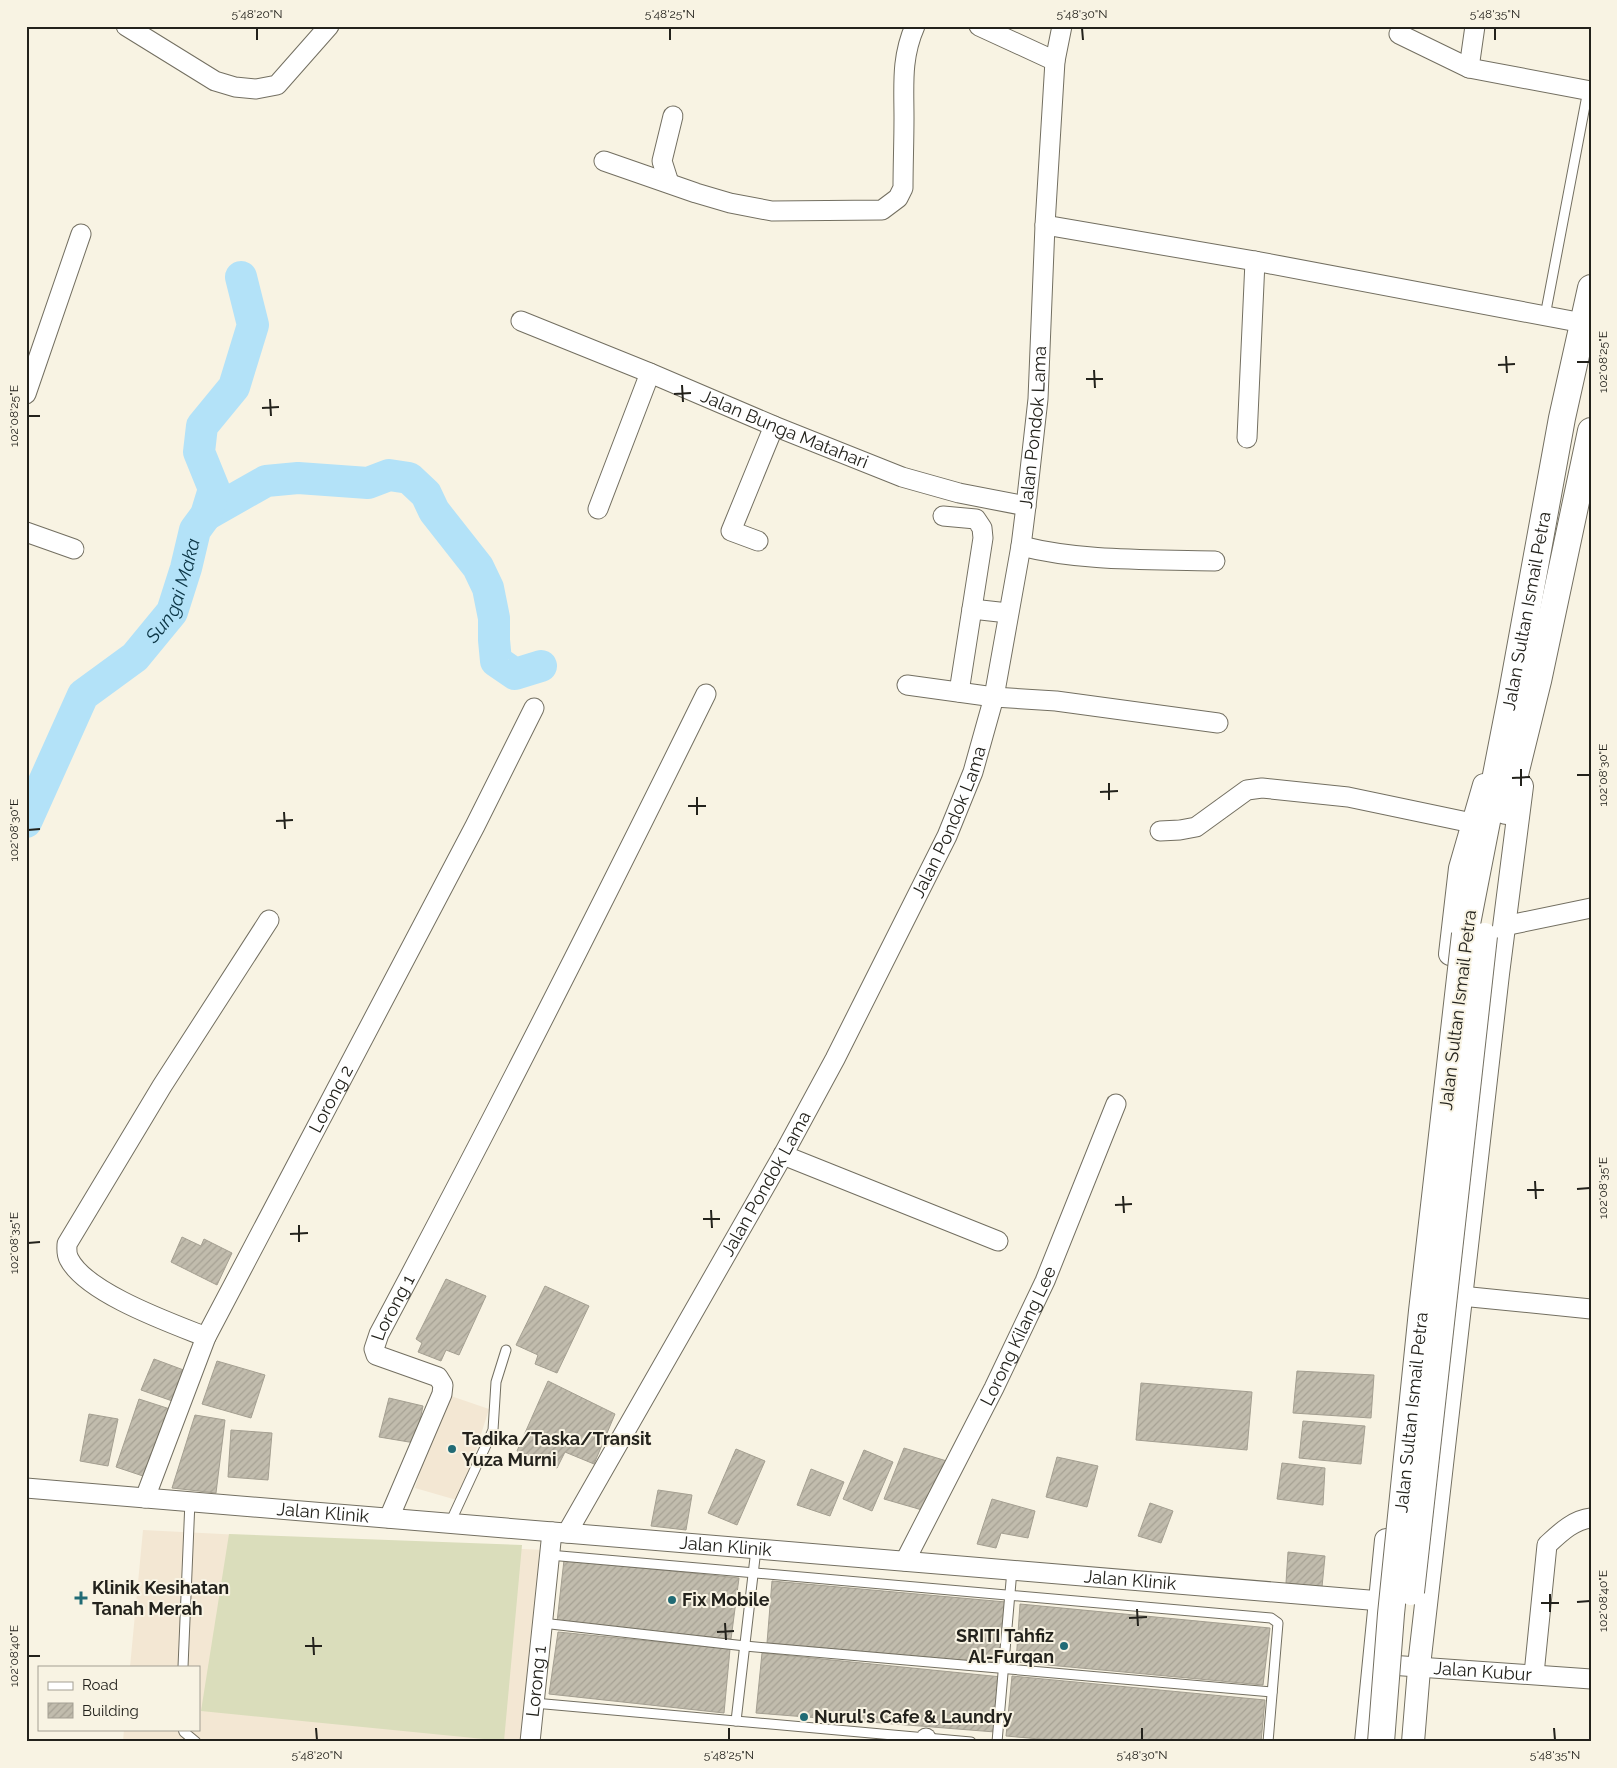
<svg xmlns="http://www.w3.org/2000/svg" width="1617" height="1768" font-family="Raleway,sans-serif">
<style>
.education{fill:#f3e7d3}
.grass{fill:#daddbb}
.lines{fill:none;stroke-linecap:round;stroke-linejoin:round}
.river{stroke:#b3e2f8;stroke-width:32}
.building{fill:url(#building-hatch);stroke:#a49f91}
.service-casing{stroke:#736f61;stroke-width:11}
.minor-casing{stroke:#736f61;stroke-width:21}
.tertiary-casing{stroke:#736f61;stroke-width:24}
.secondary-casing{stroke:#736f61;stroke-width:28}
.service{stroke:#fff;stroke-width:9}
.minor{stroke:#fff;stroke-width:19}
.tertiary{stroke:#fff;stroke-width:22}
.secondary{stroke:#fff;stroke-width:26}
.secondary-bridge-casing{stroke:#736f61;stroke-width:28;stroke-linecap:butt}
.secondary-bridge{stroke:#fff;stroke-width:26}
.ticks{fill:none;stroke:#23221c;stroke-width:2}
.poi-dot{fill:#216b75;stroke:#f8f3e3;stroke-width:2}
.labels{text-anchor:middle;stroke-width:4;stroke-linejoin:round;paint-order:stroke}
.street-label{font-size:18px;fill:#23221c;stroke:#f8f3e3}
.poi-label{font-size:18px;font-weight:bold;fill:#23221c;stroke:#f8f3e3;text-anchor:start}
.water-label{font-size:19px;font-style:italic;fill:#0b3545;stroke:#f8f3e3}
.neatline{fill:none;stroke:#23221c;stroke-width:2}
.ticks-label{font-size:12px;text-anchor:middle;fill:#23221c}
</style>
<defs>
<pattern id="building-hatch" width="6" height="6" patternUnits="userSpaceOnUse" patternTransform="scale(1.25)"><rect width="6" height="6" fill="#c1bcad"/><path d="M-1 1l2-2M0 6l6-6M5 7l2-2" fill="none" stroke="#a6a194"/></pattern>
</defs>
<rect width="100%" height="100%" fill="#f8f3e3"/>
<!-- education -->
<g class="education">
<polygon points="445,1394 489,1409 460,1501 415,1488"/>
<polygon points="143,1530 543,1550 521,1742 123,1742 124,1729 199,1729 199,1667 130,1667"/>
</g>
<!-- grass -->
<polygon class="grass" points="229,1534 522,1545 504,1741 201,1711"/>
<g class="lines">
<!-- river -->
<g class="river">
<polyline points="206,515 266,481 298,478 368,483 389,475 409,478 426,494 434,511 478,567 488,588 494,618 494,640 496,661 515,674 541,666"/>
<path id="s1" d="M26 822 83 695 135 657 172 612 186 568 195 530 206 515 214 489 199 452 202 426 234 387 253 325 241 277"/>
</g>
</g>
<!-- building -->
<g class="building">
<polygon points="182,1237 201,1246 204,1239 232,1253 217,1285 171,1262"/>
<polygon points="446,1279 486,1296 459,1355 446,1350 441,1361 418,1352 422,1343 416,1339"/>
<polygon points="545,1286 589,1306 557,1373 535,1364 538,1355 516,1345"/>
<polygon points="154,1359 189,1372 178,1403 141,1390"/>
<polygon points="217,1361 265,1375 251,1418 202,1404"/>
<polygon points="1297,1371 1374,1375 1371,1418 1293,1413"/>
<polygon points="548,1381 615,1414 594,1464 565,1452 557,1468 517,1451"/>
<polygon points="1141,1383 1252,1392 1247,1450 1136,1440"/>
<polygon points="389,1398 423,1406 415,1443 379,1437"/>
<polygon points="139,1399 173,1410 149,1478 116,1467"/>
<polygon points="89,1414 118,1419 108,1466 80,1461"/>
<polygon points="195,1415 225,1420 216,1493 172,1488"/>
<polygon points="1303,1421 1365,1426 1361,1464 1299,1458"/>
<polygon points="231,1430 272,1433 268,1480 228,1477"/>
<polygon points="904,1448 950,1462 929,1512 884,1499"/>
<polygon points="736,1449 765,1461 737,1525 708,1513"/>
<polygon points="864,1450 893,1462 872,1511 843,1499"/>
<polygon points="1057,1457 1098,1466 1087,1507 1046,1497"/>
<polygon points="1282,1463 1325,1468 1323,1505 1277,1499"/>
<polygon points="811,1469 844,1482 830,1516 797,1505"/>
<polygon points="658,1490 692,1495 686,1530 651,1526"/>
<polygon points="992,1499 1035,1511 1028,1538 1001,1533 996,1548 977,1544"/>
<polygon points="1150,1503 1173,1511 1161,1543 1138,1536"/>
<polygon points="1288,1552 1325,1556 1322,1587 1286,1583"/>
<polygon points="564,1560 739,1578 731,1639 557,1622"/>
<polygon points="772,1581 1006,1602 1001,1664 767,1643"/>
<polygon points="1020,1604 1270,1628 1263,1685 1016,1662"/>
<polygon points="558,1632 730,1649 724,1713 549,1694"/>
<polygon points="762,1653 1002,1677 995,1732 756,1713"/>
<polygon points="1012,1676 1265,1700 1261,1742 1073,1742 1006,1736"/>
</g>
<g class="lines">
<defs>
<g id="service">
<polyline points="1545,316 1588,90"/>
<polyline points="450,1523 493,1430 496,1382 506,1350"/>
<polyline points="549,1555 1271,1618 1278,1623 1268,1742"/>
<polyline points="542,1623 745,1646 1272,1692"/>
<polyline points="183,1667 190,1501"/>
<polyline points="534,1703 971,1742"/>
<polyline points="736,1721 756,1549"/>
<polyline points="183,1729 184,1732 196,1742"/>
<polyline points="997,1742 1012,1570"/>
</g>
<g id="minor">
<polyline points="126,26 215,81 235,87 256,89 277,85 329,26"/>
<polyline points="979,26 1055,61"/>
<polyline points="1399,34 1469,68 1591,91"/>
<polyline points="1469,68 1475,26"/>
<path d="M604 161 696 193 730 203 772 211 882 210 898 198 903 188C903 165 904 142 904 118 904 85 901 58 915 26"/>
<polyline points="669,183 662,161 673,116"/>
<polyline points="1045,225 1255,261 1583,323"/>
<path id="s2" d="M521 321 650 373 774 426 902 477 959 493 1026 506"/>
<polyline points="26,394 81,234"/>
<polyline points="1247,438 1255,261"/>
<polyline points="598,509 650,373"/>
<polyline points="943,516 976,519 982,528 983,538 959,692"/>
<polyline points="26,532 74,549"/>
<polyline points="758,541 731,531 774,426"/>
<path d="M1021 546C1084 562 1151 559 1215 561"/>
<polyline points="972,609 1008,613"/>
<polyline points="907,685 994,697 1056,701 1218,723"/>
<polyline points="1160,831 1180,830 1196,827 1247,790 1262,788 1348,797 1472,823"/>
<polyline points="1504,926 1591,908"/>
<polyline points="783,1155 998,1241"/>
<polyline points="1461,1296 1591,1309"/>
<path d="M206 1337C171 1323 86 1293 69 1259 66 1254 67 1249 67 1244L162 1086 269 920"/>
<path id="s3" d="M26 1488 1393 1602"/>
<path id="s4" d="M145 1498 206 1337 475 826 534 708"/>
<path id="s5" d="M389 1518 442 1394 443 1385 438 1377 376 1355 374 1349 379 1334C492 1122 600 909 706 694"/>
<path id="s6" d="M567 1533 783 1155 835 1059 947 836 973 772 994 697 1021 546 1026 506 1038 399 1045 225 1055 61 1062 26"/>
<path id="s7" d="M905 1561 994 1388 1045 1281 1116 1104"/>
<path id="s8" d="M1375 1664 1591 1679"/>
<path d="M1534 1674 1547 1545C1560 1533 1573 1520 1591 1518"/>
<path id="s9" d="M530 1742 552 1532"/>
<polyline points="926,1742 926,1738"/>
</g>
<g id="tertiary">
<polyline points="1450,954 1460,868 1484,785"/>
<polyline points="1366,1742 1386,1540"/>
<polyline points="1413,1742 1420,1657 1498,974 1522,786"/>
</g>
<g id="secondary">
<polyline points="1506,811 1538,681 1591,431"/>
<path id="s10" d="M1465 934 1511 698 1562 418 1591 288"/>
</g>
</defs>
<!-- service casing -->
<use href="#service" class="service-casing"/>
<!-- minor casing -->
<use href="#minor" class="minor-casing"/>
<!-- tertiary casing -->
<use href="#tertiary" class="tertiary-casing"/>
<!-- secondary casing -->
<use href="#secondary" class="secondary-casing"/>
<!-- service -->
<use href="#service" class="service"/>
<!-- minor -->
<use href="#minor" class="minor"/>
<!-- tertiary -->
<use href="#tertiary" class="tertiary"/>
<!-- secondary -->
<use href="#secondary" class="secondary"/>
<defs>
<g id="secondary-bridge">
<polyline points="1411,1592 1484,936"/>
<path id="s11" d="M1381 1742 1391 1614 1422 1311 1465 934"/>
</g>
</defs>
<!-- secondary-bridge casing -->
<use href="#secondary-bridge" class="secondary-bridge-casing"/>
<!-- secondary-bridge -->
<use href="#secondary-bridge" class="secondary-bridge"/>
</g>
<!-- ticks -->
<path class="ticks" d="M257 28V40M670 28V40M1082 28 1083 40M1495 28V40M1506 356 1507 373M1577 362H1590M1498 365 1515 364M1094 370 1095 388M1086 379H1103M682 385 683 402M674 394 691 393M270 399 271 416M262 408 279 407M28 416H40M1521 769V786M1577 775H1590M1512 778 1530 777M1109 783V800M1100 792 1118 791M697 797V815M688 806H706M284 812 285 829M276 821 293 820M28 830 40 829M1535 1181 1536 1199M1577 1189 1590 1188M1527 1190H1544M1123 1196 1124 1213M1115 1205 1132 1204M711 1210 712 1228M703 1219H720M299 1225V1242M290 1234 308 1233M28 1243 40 1242M1550 1594V1612M1577 1602 1590 1601M1541 1603H1559M1137 1609 1138 1626M1129 1618 1147 1617M725 1623 726 1640M717 1632 734 1631M313 1637 314 1655M305 1646H322M28 1656H40M316 1728 317 1740M729 1728V1740M1142 1728V1740M1554 1728 1555 1740"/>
<!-- markers -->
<g class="poi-dot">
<circle cx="452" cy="1449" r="5"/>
<path d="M78.5 1590.5h5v5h5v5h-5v5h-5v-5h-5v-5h5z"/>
<circle cx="672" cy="1600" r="5"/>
<circle cx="1064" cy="1646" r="5"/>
<circle cx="804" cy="1717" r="5"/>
</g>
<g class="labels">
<!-- street labels -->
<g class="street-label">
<text dy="6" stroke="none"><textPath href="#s6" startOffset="1214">Jalan Pondok Lama</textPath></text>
<text dy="6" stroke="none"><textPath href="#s2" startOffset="285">Jalan Bunga Matahari</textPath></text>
<text dy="6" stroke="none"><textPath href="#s10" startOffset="329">Jalan Sultan Ismail Petra</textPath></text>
<text dy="6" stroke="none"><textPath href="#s6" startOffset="808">Jalan Pondok Lama</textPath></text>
<text transform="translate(1458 1010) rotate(-83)" y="6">Jalan Sultan Ismail Petra</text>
<text dy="6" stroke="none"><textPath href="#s4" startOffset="441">Lorong 2</textPath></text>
<text dy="6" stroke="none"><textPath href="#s6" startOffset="402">Jalan Pondok Lama</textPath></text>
<text dy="6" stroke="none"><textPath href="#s5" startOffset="271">Lorong 1</textPath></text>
<text dy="6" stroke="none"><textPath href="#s7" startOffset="252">Lorong Kilang Lee</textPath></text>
<text dy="6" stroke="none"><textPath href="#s11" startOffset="331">Jalan Sultan Ismail Petra</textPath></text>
<text dy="6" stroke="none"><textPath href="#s3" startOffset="298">Jalan Klinik</textPath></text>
<text dy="6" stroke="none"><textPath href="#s3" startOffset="702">Jalan Klinik</textPath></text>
<text dy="6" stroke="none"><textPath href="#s3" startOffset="1108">Jalan Klinik</textPath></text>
<text dy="6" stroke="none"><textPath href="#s8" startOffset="108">Jalan Kubur</textPath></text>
<text dy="6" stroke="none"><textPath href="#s9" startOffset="61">Lorong 1</textPath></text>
</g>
<!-- poi labels -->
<g class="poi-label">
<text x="462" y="1445">Tadika/Taska/Transit<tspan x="462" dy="21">Yuza Murni</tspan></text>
<text x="92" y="1594">Klinik Kesihatan<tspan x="92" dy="21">Tanah Merah</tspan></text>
<text x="682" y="1606">Fix Mobile</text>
<text x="1054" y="1642" text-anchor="end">SRITI Tahfiz<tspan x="1054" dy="21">Al-Furqan</tspan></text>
<text x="814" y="1723">Nurul's Cafe &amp; Laundry</text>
</g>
<!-- water labels -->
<g class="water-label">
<text dy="7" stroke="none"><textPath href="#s1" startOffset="282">Sungai Maka</textPath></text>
</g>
</g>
<!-- border -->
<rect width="1617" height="1768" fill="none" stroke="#f8f3e3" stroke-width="55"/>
<!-- legend -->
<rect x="38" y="1666" width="162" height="65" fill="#f8f3e3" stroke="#a39f93"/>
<rect x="48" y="1682" width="25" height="8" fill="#ffffff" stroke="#a39f93"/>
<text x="82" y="1690" font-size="15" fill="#23221c">Road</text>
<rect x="48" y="1703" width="25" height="15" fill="url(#building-hatch)" stroke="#a39f93"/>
<text x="82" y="1716" font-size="15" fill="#23221c">Building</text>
<rect x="28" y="28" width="1562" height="1712" class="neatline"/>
<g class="ticks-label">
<text x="257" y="18">5°48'20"N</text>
<text x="670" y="18">5°48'25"N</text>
<text x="1082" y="18">5°48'30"N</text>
<text x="1495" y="18">5°48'35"N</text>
<text transform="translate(1603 362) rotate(-90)" y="4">102°08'25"E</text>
<text transform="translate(14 416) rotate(-90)" y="4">102°08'25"E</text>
<text transform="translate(1603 775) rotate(-90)" y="4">102°08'30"E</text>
<text transform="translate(14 830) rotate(-90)" y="4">102°08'30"E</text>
<text transform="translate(1603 1188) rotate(-90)" y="4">102°08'35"E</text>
<text transform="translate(14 1243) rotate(-90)" y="4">102°08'35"E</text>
<text transform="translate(1603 1601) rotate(-90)" y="4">102°08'40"E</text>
<text transform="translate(14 1656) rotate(-90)" y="4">102°08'40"E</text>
<text x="317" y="1759">5°48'20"N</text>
<text x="729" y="1759">5°48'25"N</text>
<text x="1142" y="1759">5°48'30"N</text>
<text x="1555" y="1759">5°48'35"N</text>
</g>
</svg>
